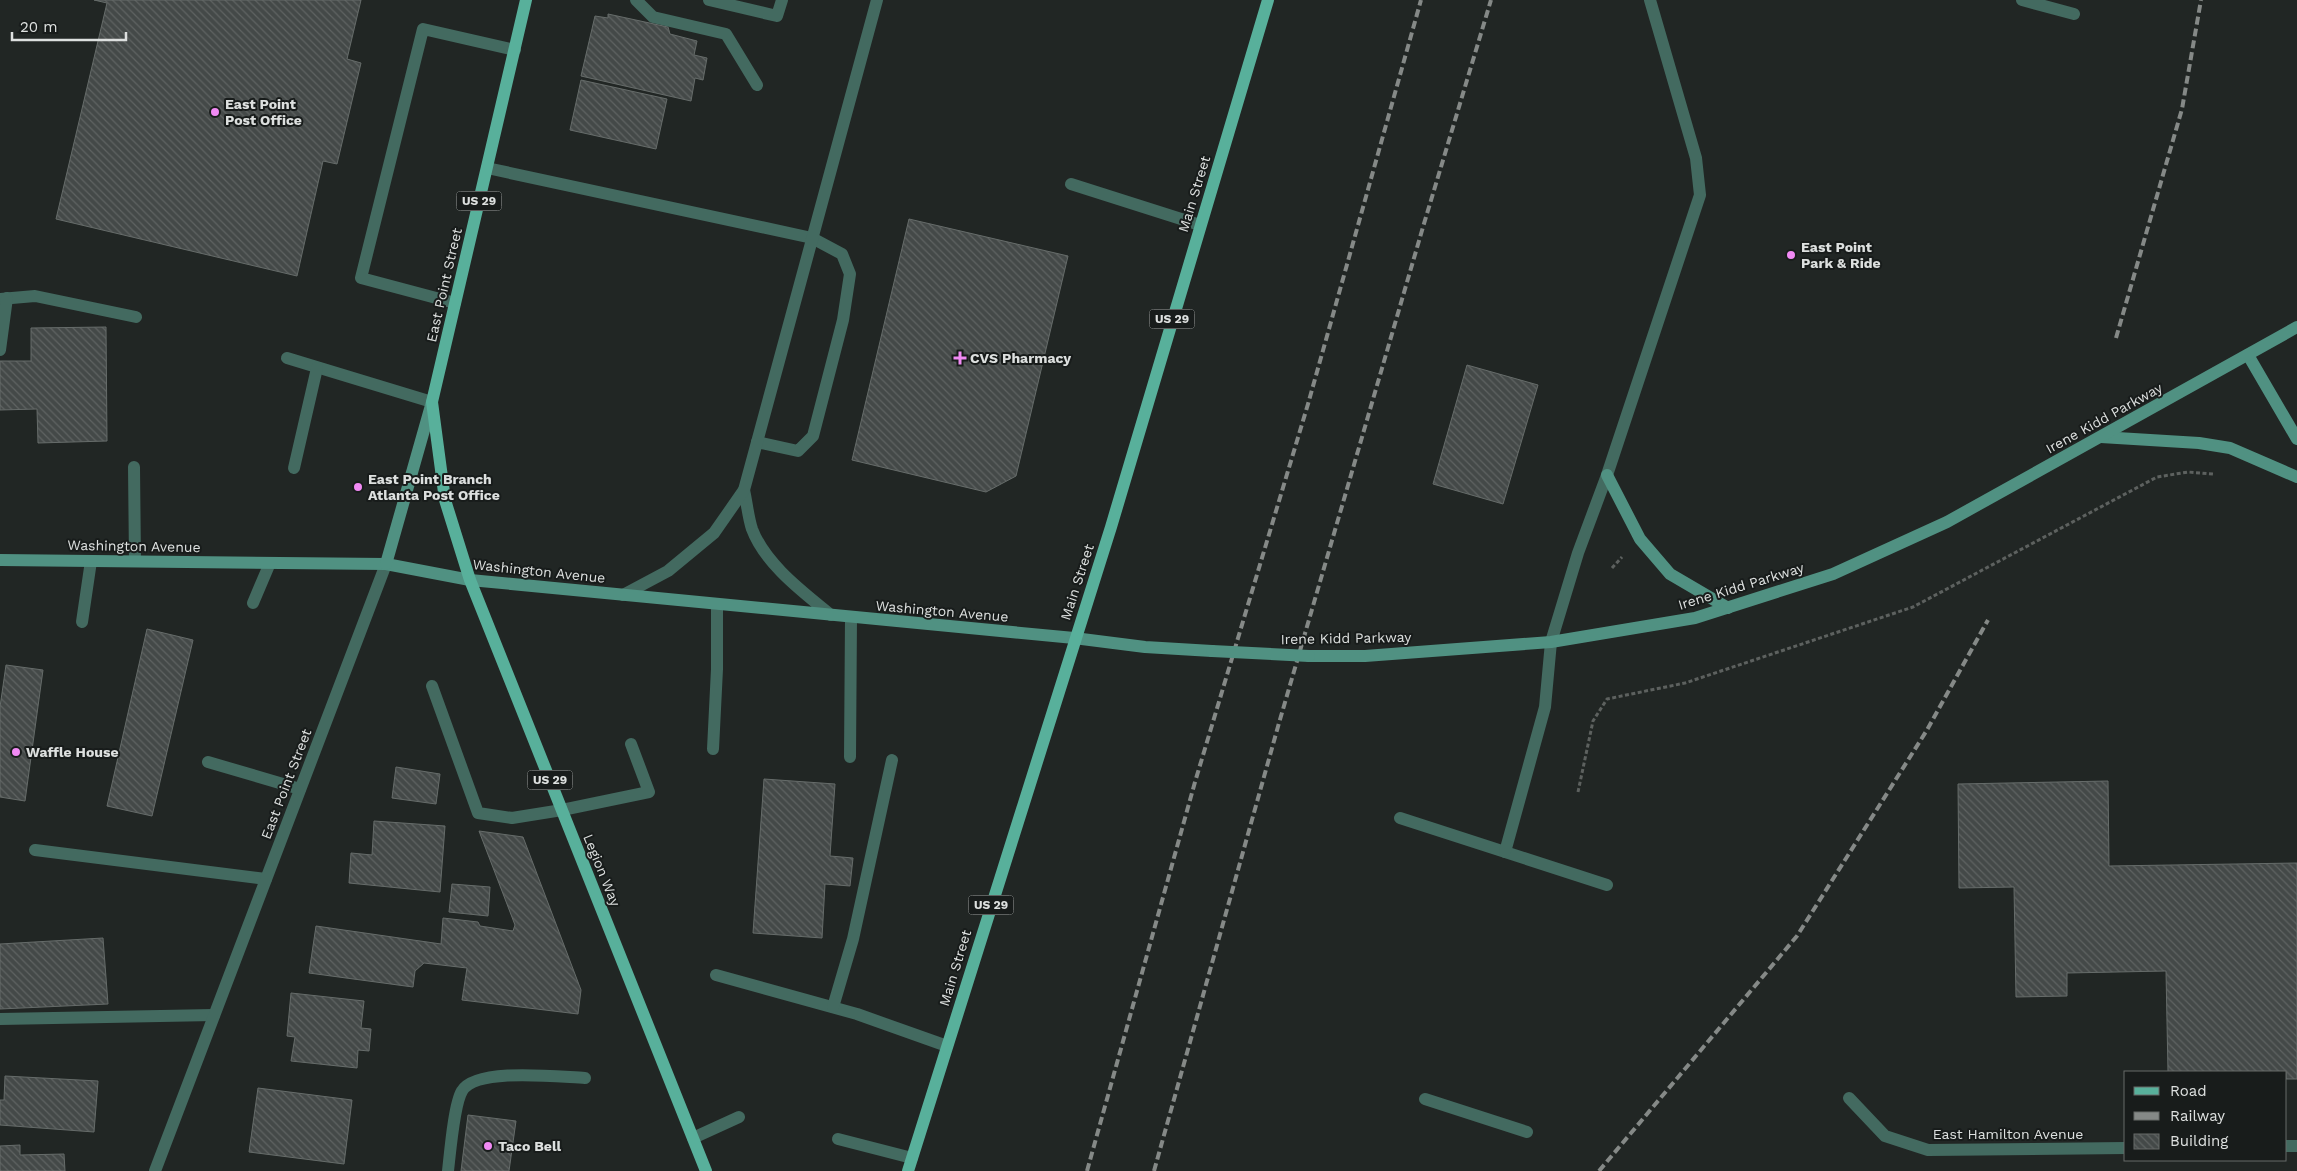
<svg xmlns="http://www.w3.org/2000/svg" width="2297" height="1171" font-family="'Work Sans',sans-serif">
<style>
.building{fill:url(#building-back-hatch);stroke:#666c6a}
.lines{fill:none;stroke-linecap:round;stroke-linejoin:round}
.path{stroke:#5d615f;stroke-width:3;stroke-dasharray:4 2.5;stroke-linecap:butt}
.lane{stroke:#436a60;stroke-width:12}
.street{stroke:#436a60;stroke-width:12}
.secondary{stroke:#509182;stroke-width:12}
.primary{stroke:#58b09b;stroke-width:12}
.rail{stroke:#858987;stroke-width:4;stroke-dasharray:8 4;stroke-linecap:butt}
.secondary-bridge{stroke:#509182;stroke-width:12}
.poi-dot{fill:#f18af4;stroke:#181c1b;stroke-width:2}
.labels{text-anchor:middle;stroke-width:4;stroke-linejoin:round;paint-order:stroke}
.shield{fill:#181c1b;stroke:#a2a5a4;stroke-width:1}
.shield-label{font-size:12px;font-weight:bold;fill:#dde0df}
.poi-label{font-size:14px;font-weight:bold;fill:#dde0df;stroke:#181c1b;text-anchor:start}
.street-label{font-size:14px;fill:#dde0df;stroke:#181c1b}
</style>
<defs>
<pattern id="building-back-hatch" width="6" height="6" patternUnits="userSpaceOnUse" patternTransform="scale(1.25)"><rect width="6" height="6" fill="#444948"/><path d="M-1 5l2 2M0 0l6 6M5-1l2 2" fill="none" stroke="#5f6362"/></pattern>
</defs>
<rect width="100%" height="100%" fill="#212624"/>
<!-- building -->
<g class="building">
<polygon points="94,0 361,0 347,59 361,63 337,164 323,161 297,276 56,219 107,3"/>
<polygon points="608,14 668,27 670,34 697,41 694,55 707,58 703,80 695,78 691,101 581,76 595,16 608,18"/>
<polygon points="581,80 667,99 656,149 570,130"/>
<polygon points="909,219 1068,256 1016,476 986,492 852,460"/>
<polygon points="106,327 107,441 38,443 37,409 0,410 0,361 31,361 31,328"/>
<polygon points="1467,365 1538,385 1503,504 1433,484"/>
<polygon points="147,629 193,640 152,816 107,806"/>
<polygon points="6,665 43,670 25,801 0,797 0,707"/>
<polygon points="396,767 440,774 436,804 392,798"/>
<polygon points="764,779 835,784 830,856 853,858 850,886 825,884 822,938 753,933"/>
<polygon points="2108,781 2109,866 2297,863 2297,1079 2286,1079 2286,1072 2168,1072 2166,971 2067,973 2067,996 2016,997 2014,887 1959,888 1958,784"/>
<polygon points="374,821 445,826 440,892 349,883 351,853 372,855"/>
<polygon points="479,831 523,837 581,990 578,1014 462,1000 467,968 424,963 415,971 413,987 309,973 316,926 441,944 443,918 478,922 480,926 513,931 515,925"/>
<polygon points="452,884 490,887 488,916 449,912"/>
<polygon points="103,938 108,1004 0,1009 0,944"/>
<polygon points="291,993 364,1001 361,1028 371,1029 369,1051 358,1050 357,1068 291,1061 295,1037 287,1036"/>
<polygon points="5,1076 98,1081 94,1132 0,1125 0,1100 4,1100"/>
<polygon points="258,1088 352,1100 344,1164 249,1152"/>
<polygon points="468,1115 516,1121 509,1171 461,1171"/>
<polygon points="20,1145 20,1155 64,1154 65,1171 0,1171 0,1146"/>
</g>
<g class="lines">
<!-- path -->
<g class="path">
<polyline points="1612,568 1622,557"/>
<polyline points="1578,792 1593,721 1607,699 1685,683 1913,607 2157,477 2188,472 2213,474"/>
</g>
<!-- lane -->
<g class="lane">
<polyline points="636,0 653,17 726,34 757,85"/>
<polyline points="709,0 777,16 782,0"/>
<polyline points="2022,0 2074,14"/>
<polyline points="487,168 812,238 842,254 850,274 843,320 813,436 798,451 757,442"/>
<polyline points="1071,184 1200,225"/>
<polyline points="0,299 35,296 136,317"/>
<polyline points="455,303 361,278 423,29 515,50"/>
<polyline points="0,350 7,298"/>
<polyline points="287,358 432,402"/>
<polyline points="134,467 135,561"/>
<polyline points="294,468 317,368"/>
<path d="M744 490C747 503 748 517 752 529 765 564 803 592 831 615"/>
<polyline points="623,595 668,571 714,533 744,490 877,0"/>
<polyline points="253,603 270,563"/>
<polyline points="82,622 91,561"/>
<polyline points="432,686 478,813 512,818 562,810 649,792 631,744"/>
<polyline points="713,749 717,669 717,604"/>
<polyline points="850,757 851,617"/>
<polyline points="208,762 300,789"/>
<polyline points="1400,818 1607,885"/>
<polyline points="35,850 266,879"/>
<polyline points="1505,852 1545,707 1551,642 1578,553 1607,475 1700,195 1696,158 1650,0"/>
<polyline points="716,975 857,1014 947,1046"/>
<polyline points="833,1007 853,939 892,760"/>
<polyline points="0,1019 214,1015"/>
<polyline points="1425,1099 1527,1132"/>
<polyline points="693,1138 739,1117"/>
<polyline points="838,1139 912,1158"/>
<path d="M448 1171C450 1154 454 1104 462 1091 476 1067 559 1077 585 1078"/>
</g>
<!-- street -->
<g class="street">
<polyline points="1849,1098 1885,1136 1928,1150 2126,1148"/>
<polyline points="2286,1146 2297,1146"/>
<polyline points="155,1171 386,564"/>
</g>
<!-- secondary -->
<g class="secondary">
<polyline points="2248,355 2297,439"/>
<polyline points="2101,437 2199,443 2230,448 2297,477"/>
<polyline points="1607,475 1640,539 1670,574 1728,608"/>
<polyline points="0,560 386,564 470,580 1074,638 1145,647 1212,651"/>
<polyline points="386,564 432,402"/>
<polyline points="1309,656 1365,656 1551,642 1695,618 1833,574 1947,522 2297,327"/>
</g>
<!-- primary -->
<g class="primary">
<polyline points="526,0 432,402 445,500 470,580 706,1171"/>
<polyline points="908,1171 1111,527 1268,0"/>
</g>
<!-- rail -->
<g class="rail">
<polyline points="2116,338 2182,109 2201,0"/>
<polyline points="1087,1171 1195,782 1308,404 1421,0"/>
<polyline points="1154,1171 1279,723 1423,227 1491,0"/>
<polyline points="1599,1171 1797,936 1927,730 1988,620"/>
</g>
<!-- secondary-bridge -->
<polyline class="secondary-bridge" points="1212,651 1309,656"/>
</g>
<!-- markers -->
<g class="poi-dot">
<circle cx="215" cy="112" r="5"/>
<circle cx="1791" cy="255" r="5"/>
<path d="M957.5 350.5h5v5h5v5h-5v5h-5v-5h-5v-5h5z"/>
<circle cx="358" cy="487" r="5"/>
<circle cx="16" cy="752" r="5"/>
<circle cx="488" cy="1146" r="5"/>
</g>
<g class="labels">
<!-- shield labels -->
<g class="shield">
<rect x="456.5" y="191.5" width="45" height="19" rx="4"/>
<rect x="1149.5" y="309.5" width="45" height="19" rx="4"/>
<rect x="527.5" y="770.5" width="45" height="19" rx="4"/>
<rect x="968.5" y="895.5" width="45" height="19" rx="4"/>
</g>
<g class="shield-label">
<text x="479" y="205">US 29</text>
<text x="1172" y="323">US 29</text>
<text x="550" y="784">US 29</text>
<text x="991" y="909">US 29</text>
</g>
<!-- poi labels -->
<g class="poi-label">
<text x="225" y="109">East Point<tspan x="225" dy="16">Post Office</tspan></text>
<text x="1801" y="252">East Point<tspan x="1801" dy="16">Park &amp; Ride</tspan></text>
<text x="970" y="363">CVS Pharmacy</text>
<text x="368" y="484">East Point Branch<tspan x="368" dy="16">Atlanta Post Office</tspan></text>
<text x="26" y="757">Waffle House</text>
<text x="498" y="1151">Taco Bell</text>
</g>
<!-- street labels -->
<g class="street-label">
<text transform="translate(1194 194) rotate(-73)" y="5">Main Street</text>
<text transform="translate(444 285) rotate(-77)" y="5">East Point Street</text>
<text transform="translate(2104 418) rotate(-29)" y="5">Irene Kidd Parkway</text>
<text transform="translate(134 546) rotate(1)" y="5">Washington Avenue</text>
<text transform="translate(539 571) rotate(6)" y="5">Washington Avenue</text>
<text transform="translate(1077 582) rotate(-72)" y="5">Main Street</text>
<text transform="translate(1741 586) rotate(-17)" y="5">Irene Kidd Parkway</text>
<text transform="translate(942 611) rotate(5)" y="5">Washington Avenue</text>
<text transform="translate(1346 638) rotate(-1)" y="5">Irene Kidd Parkway</text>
<text transform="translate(286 784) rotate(-69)" y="5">East Point Street</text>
<text transform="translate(602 870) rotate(68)" y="5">Legion Way</text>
<text transform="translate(955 968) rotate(-73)" y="5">Main Street</text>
<text x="2008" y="1139">East Hamilton Avenue</text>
</g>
</g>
<!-- legend -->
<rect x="2124" y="1071" width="162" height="90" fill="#181c1b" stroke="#676a69"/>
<rect x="2134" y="1087" width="25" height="8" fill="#58b09b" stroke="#676a69"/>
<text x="2170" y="1096" font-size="15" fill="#dde0df">Road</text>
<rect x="2134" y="1112" width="25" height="8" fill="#858987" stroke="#676a69"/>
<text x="2170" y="1121" font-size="15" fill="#dde0df">Railway</text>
<rect x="2134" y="1134" width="25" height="15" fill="url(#building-back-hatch)" stroke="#676a69"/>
<text x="2170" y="1146" font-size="15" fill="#dde0df">Building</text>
<!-- scale -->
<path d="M12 32v8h114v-8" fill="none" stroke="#dde0df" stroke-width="2.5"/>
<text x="20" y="32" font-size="15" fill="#dde0df" stroke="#181c1b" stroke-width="4" paint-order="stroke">20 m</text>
</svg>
